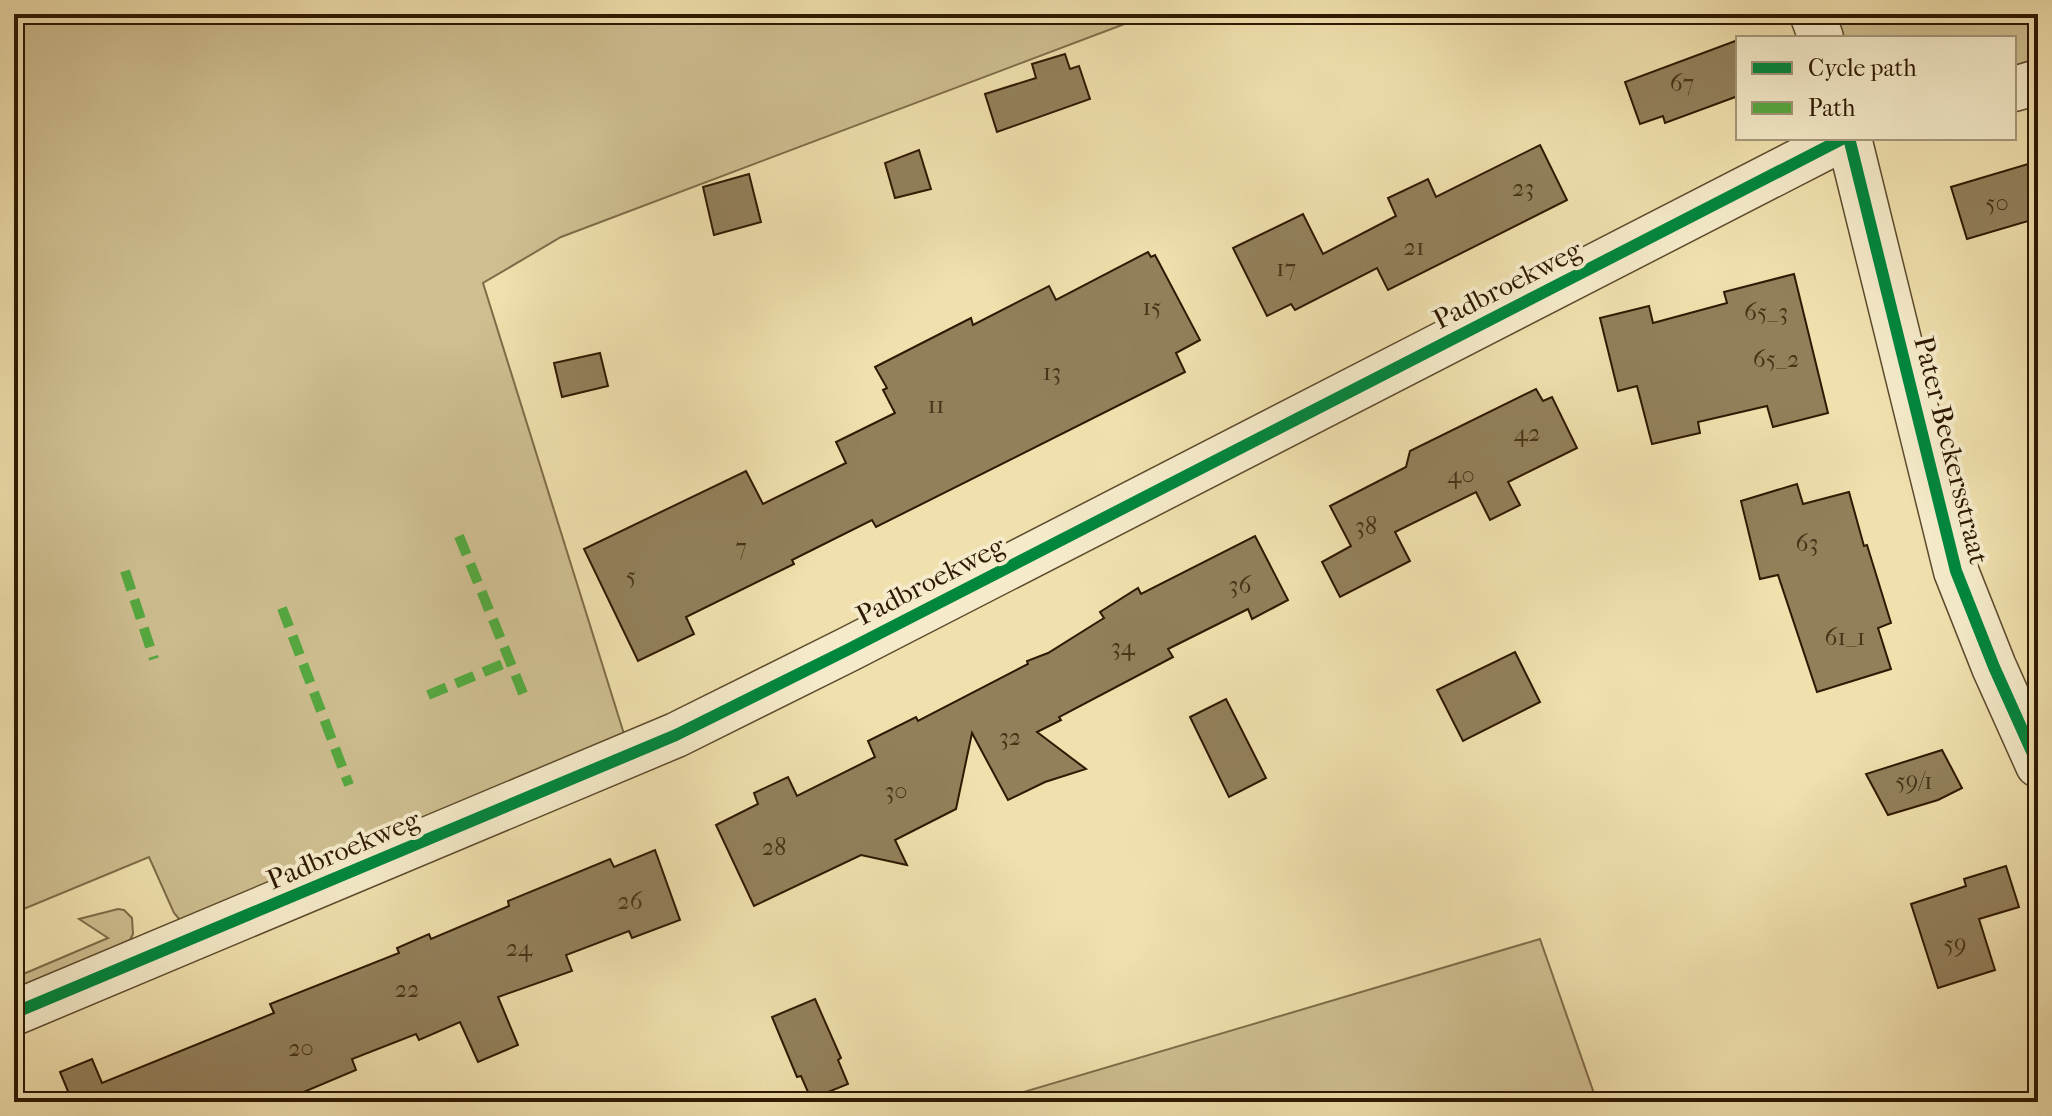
<svg xmlns="http://www.w3.org/2000/svg" width="2052" height="1116" font-family="'IM FELL French Canon',serif">
<style>
.green{fill:#cebe90;stroke:#7e6c49;stroke-width:2}
.building{fill:#92805b;stroke:#2e1902;stroke-width:2}
.lines{fill:none;stroke-linecap:round;stroke-linejoin:round}
.minor-casing{stroke:#5e4b2d;stroke-width:47}
.minor{stroke:#f5ebca;stroke-width:44}
.quiet{stroke:#54a940;stroke-width:10;stroke-dasharray:20 10;stroke-linecap:butt}
.cycleway-casing{stroke:#f5ebca;stroke-width:17}
.cycleway{stroke:#00873e;stroke-width:12}
.labels{text-anchor:middle;stroke-width:8;stroke-linejoin:round;paint-order:stroke}
.number-label{font-size:24px;fill:#473318}
.street-label{font-size:28px;fill:#2e1902;stroke:#f5ebca}
</style>
<rect width="100%" height="100%" fill="#efe0ad"/>
<filter id="stains"><feTurbulence type="fractalNoise" baseFrequency=".0025" numOctaves="4"/><feColorMatrix values="0 0 0 0 .2 0 0 0 0 .09 0 0 0 0 .02 0 0 0 .5 -.17"/></filter>
<radialGradient id="worn" r=".72"><stop offset=".6" stop-color="#630" stop-opacity="0"/><stop offset="1" stop-color="#630" stop-opacity=".3"/></radialGradient>
<!-- green -->
<g class="green">
<polygon points="14,14 1151,14 561,237 483,283 624,734 180,920 174,913 149,857 14,913"/>
<polygon points="1837,14 2038,14 2038,58 2014,66 2014,38 1844,38"/>
<polygon points="118,909 124,910 132,918 133,934 130,940 14,992 14,978 108,938 79,919"/>
<polygon points="1540,939 1597,1102 990,1102"/>
</g>
<!-- building -->
<g class="building">
<polygon points="1738,40 1738,96 1665,123 1663,116 1640,124 1625,82"/>
<polygon points="1065,54 1070,69 1079,66 1090,99 997,132 985,94 1036,78 1032,64"/>
<polygon points="1540,145 1567,200 1388,290 1377,268 1295,310 1291,304 1267,316 1233,248 1303,214 1323,254 1396,216 1388,198 1428,179 1436,197"/>
<polygon points="919,150 931,189 895,198 885,163"/>
<polygon points="2038,161 2038,218 1967,239 1951,187"/>
<polygon points="749,174 761,222 714,235 703,187"/>
<polygon points="1148,252 1151,257 1155,255 1200,340 1176,353 1185,372 876,527 872,520 792,560 794,564 686,617 694,634 638,661 584,549 746,471 763,504 846,463 836,442 895,413 883,390 887,388 875,367 971,318 973,325 1049,286 1056,300"/>
<polygon points="1794,274 1828,413 1773,427 1767,406 1698,422 1700,433 1652,444 1637,386 1618,391 1600,318 1649,306 1653,323 1727,303 1724,292"/>
<polygon points="600,353 608,386 562,397 554,363"/>
<polygon points="1536,389 1543,401 1552,397 1577,448 1508,482 1520,505 1490,520 1476,492 1395,532 1410,561 1340,597 1322,562 1351,546 1330,506 1406,467 1410,451"/>
<polygon points="1797,484 1803,504 1849,492 1864,546 1867,545 1891,623 1878,628 1891,669 1817,692 1778,575 1760,579 1741,501"/>
<polygon points="1255,536 1288,600 1252,619 1248,609 1168,649 1173,657 1059,717 1061,720 1037,732 1086,769 1045,782 1008,800 972,733 956,809 895,840 907,865 861,855 754,906 716,825 758,804 754,793 788,777 797,796 875,757 868,741 916,717 918,721 1028,664 1027,661 1048,653 1104,618 1100,612 1138,588 1141,594"/>
<polygon points="1515,652 1540,702 1463,741 1437,690"/>
<polygon points="1226,699 1266,778 1229,797 1190,717"/>
<polygon points="1942,750 1962,788 1938,800 1888,815 1866,774"/>
<polygon points="655,850 680,920 632,938 629,931 566,955 572,971 498,997 518,1045 478,1062 460,1022 419,1040 416,1034 352,1059 356,1070 280,1102 58,1102 70,1096 60,1072 92,1059 102,1083 274,1013 270,1004 399,953 397,948 429,934 431,939 509,906 508,901 610,859 614,867"/>
<polygon points="2006,866 2019,907 1979,919 1995,970 1938,988 1911,904 1966,886 1964,879"/>
<polygon points="815,999 841,1058 838,1060 848,1084 811,1099 801,1076 797,1077 772,1017"/>
</g>
<g class="lines">
<defs>
<g id="minor">
<polyline points="1812,14 1821,38"/>
<polyline points="2014,89 2038,82"/>
<polyline points="1849,138 1956,571 1994,667 2038,765"/>
<polyline points="14,1013 676,735 849,649 1844,138"/>
</g>
</defs>
<!-- minor casing -->
<use href="#minor" class="minor-casing"/>
<!-- minor -->
<use href="#minor" class="minor"/>
<!-- quiet -->
<g class="quiet">
<polyline points="459,536 526,701"/>
<polyline points="125,571 154,659"/>
<polyline points="282,608 349,785"/>
<polyline points="428,695 510,661"/>
</g>
<defs>
<g id="cycleway">
<polyline points="1849,138 1956,571 1994,667 2038,765"/>
<polyline points="14,1013 676,735 849,649 1844,138"/>
</g>
</defs>
<!-- cycleway casing -->
<use href="#cycleway" class="cycleway-casing"/>
<!-- cycleway -->
<use href="#cycleway" class="cycleway"/>
</g>
<g class="labels">
<!-- number labels -->
<g class="number-label">
<text x="1682" y="91">67</text>
<text x="1523" y="196">23</text>
<text x="1997" y="211">50</text>
<text x="1414" y="255">21</text>
<text x="1286" y="276">17</text>
<text x="1152" y="315">15</text>
<text x="1766" y="320">65_3</text>
<text x="1776" y="367">65_2</text>
<text x="1052" y="380">13</text>
<text x="936" y="413">11</text>
<text x="1527" y="441">42</text>
<text x="1461" y="483">40</text>
<text x="1366" y="534">38</text>
<text x="1807" y="551">63</text>
<text x="741" y="555">7</text>
<text x="631" y="584">5</text>
<text x="1240" y="593">36</text>
<text x="1845" y="645">61_1</text>
<text x="1123" y="655">34</text>
<text x="1010" y="745">32</text>
<text x="1914" y="789">59/1</text>
<text x="896" y="799">30</text>
<text x="774" y="855">28</text>
<text x="630" y="909">26</text>
<text x="1955" y="952">59</text>
<text x="519" y="956">24</text>
<text x="407" y="997">22</text>
<text x="301" y="1056">20</text>
</g>
<!-- street labels -->
<g class="street-label">
<text transform="translate(1507 284) rotate(-27)" y="10">Padbroekweg</text>
<text transform="translate(1952 450) rotate(76)" y="10">Pater Beckersstraat</text>
<text transform="translate(930 580) rotate(-27)" y="10">Padbroekweg</text>
<text transform="translate(343 849) rotate(-23)" y="10">Padbroekweg</text>
</g>
</g>
<!-- margin -->
<rect width="2052" height="1116" fill="none" stroke="#efe0ad" stroke-width="48"/>
<rect x="16" y="16" width="2020" height="1084" fill="none" stroke="#2e1902" stroke-width="4"/>
<rect x="24" y="24" width="2004" height="1068" fill="none" stroke="#2e1902" stroke-width="2"/>
<!-- legend -->
<rect x="1736" y="36" width="280" height="104" fill="#f5ebca" stroke="#a5977a" stroke-width="2"/>
<rect x="1752" y="62" width="40" height="12" fill="#00873e" stroke="#a5977a" stroke-width="2"/>
<text x="1808" y="76" font-size="24" fill="#2e1902">Cycle path</text>
<rect x="1752" y="102" width="40" height="12" fill="#54a940" stroke="#a5977a" stroke-width="2"/>
<text x="1808" y="116" font-size="24" fill="#2e1902">Path</text>
<rect width="100%" height="100%" filter="url(#stains)"/>
<rect width="100%" height="100%" fill="url(#worn)"/>
</svg>
